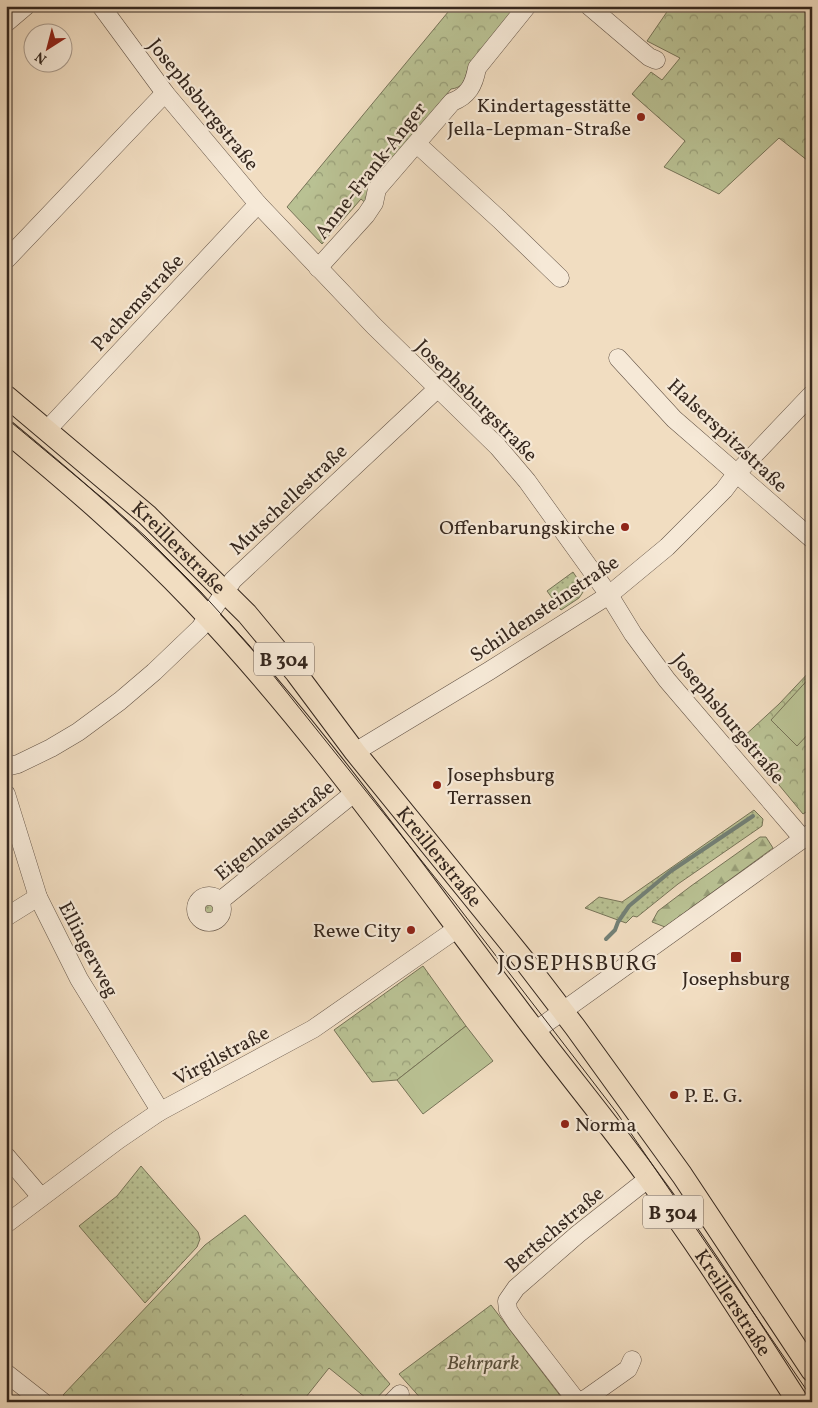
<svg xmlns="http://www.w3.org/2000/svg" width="818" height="1408" font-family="Vollkorn,serif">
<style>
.grass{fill:url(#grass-dots);stroke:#777458}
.forest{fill:url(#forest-firs);stroke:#777458}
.park{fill:url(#park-crowns);stroke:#777458}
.garden{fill:#b9c193;stroke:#777458}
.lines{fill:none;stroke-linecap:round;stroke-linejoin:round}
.stream{stroke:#728076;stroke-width:4}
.minor-casing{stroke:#645447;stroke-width:19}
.major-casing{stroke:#35271e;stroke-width:23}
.minor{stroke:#f6e9d7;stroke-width:18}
.major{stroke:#f1ddc1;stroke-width:21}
.tram{stroke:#35271e;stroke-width:1}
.poi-dot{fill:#8f2418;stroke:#f6e9d7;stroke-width:2}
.labels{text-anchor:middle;stroke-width:4.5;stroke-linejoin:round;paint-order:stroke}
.shield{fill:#f6e9d7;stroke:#6f6156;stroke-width:1}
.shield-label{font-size:19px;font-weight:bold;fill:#35271e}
.street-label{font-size:20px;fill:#35271e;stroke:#f6e9d7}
.poi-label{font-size:20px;fill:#35271e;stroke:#f6e9d7;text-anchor:end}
.park-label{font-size:20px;font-style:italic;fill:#564e3b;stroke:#f6e9d7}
.quarter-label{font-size:22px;letter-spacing:1px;fill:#35271e;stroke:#f6e9d7}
</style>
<defs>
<pattern id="grass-dots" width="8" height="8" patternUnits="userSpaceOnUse" patternTransform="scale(1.25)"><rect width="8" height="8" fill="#b9c193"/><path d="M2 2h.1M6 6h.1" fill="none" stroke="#979d77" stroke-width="1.8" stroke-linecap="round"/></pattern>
<pattern id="forest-firs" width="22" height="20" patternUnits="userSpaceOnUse" patternTransform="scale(1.25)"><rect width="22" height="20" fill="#b9c193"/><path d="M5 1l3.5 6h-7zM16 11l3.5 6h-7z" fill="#979d77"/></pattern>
<pattern id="park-crowns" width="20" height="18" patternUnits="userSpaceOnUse" patternTransform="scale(1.25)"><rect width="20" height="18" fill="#b9c193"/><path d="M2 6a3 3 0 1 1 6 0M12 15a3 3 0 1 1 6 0" fill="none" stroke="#979d77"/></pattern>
</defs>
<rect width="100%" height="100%" fill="#f1ddc1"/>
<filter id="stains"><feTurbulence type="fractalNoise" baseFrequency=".004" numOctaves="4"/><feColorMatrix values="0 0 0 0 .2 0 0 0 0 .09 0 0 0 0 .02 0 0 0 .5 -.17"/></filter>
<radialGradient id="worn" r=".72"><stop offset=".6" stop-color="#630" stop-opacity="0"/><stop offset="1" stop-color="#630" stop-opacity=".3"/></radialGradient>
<!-- grass -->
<g class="grass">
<polygon points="573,572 583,587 583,592 579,598 561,610 547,591"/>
<polygon points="754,810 763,819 762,826 678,884 637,917 633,916 626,923 585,908 599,897 622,902"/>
<circle cx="210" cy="909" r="8"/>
<polygon points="141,1166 198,1232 200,1239 197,1247 145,1303 79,1226 117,1196"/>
</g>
<!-- forest -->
<polygon class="forest" points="760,837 766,837 773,848 665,927 652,922 658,911 691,886"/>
<!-- park -->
<g class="park">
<path d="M453 6H520L467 71C465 81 462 88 451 89L370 186 368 205 361 199 322 244 287 207Z"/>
<polygon points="671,6 812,6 812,164 779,138 719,194 664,167 685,141 632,94 651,72 662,80 680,58 647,41"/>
<polygon points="812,669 812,808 803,814 741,739 779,704"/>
<polygon points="423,966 466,1026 397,1080 372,1082 334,1030"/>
<polygon points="245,1215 390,1384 373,1402 371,1402 329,1368 302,1402 252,1402 241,1394 235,1402 72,1402 63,1395 205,1245"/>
<polygon points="491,1305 565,1402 424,1402 399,1374"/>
</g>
<!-- garden -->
<g class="garden">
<polygon points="812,675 812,730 797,746 771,720"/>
<polygon points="466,1026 493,1061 423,1114 397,1080"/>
</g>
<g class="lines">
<!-- stream -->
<polyline class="stream" points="606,939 615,930 618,922 629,906 671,871 753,816"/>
<defs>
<g id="minor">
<polyline points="101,6 165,93 258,204 374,326 498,447 527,481 609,595 633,634 667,680 803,839"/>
<polyline points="589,6 649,57 656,60"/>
<polyline points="6,23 26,6"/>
<polyline points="417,144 500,220 560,278"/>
<polyline points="6,260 165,93"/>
<path d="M318 268 366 215 374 203 377 189 452 102C468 96 474 85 477 68L527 6"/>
<polyline points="618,358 674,419 812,539"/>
<polyline points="47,430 258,204"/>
<polyline points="355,752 489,671 609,595 667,547 724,490 736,474 812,394"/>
<polyline points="6,767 18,764 51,748 78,732 120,701 154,672 200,628 233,580 437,389"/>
<polyline points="6,794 38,897 79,979 156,1104 159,1112"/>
<circle cx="209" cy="909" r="13"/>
<polyline points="220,901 354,793"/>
<polyline points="6,917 38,897"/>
<polyline points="535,1031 811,833"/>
<polyline points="6,1156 41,1197"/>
<polyline points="6,1224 118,1140 159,1112 313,1029 458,928"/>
<polyline points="632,1360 628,1369 587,1398 581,1401 576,1400 515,1321 508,1310 507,1301 516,1288 578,1234 649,1178"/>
<polyline points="6,1373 43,1402"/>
<polyline points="392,1402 400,1394"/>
</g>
<g id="major">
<path id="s1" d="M6 396 147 515 247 614 296 673 355 752 523 959 575 1027 682 1175 812 1371"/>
<path id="s2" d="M6 431C71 485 135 540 193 601 314 728 414 872 520 1011 562 1067 606 1120 647 1176 701 1249 749 1326 798 1402"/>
</g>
</defs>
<!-- minor casing -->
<use href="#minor" class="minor-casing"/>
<!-- major casing -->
<use href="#major" class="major-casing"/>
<!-- minor -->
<use href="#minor" class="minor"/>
<!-- major -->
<use href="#major" class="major"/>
<!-- tram -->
<polyline class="tram" points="6,418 107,502 145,536 201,592 249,645 453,900 617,1113 812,1398"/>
</g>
<!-- markers -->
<g class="poi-dot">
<circle cx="641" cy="117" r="5"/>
<circle cx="625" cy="527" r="5"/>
<circle cx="437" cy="785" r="5"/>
<circle cx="411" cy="930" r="5"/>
<rect x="730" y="951" width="12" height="12" rx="2.5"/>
<circle cx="674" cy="1095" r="5"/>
<circle cx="565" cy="1124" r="5"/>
</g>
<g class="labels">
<!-- shield labels -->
<g class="shield">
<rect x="254" y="642.5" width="60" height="33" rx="4"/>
<rect x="643" y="1195.5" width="60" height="33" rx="4"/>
</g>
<g class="shield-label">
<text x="284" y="666">B 304</text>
<text x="673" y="1219">B 304</text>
</g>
<!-- street labels -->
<g class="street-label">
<text transform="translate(204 104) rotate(51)" y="7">Josephsburgstraße</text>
<text transform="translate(370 170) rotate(-52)" y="7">Anne-Frank-Anger</text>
<text transform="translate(137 302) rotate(-47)" y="7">Pachemstraße</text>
<text transform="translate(477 400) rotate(45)" y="7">Josephsburgstraße</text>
<text transform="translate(728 435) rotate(43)" y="7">Halserspitzstraße</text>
<text transform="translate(288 499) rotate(-43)" y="7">Mutschellestraße</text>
<text dy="7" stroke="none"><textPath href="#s1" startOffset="230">Kreillerstraße</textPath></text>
<text transform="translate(544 608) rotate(-34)" y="7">Schildensteinstraße</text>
<text transform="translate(729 718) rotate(50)" y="7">Josephsburgstraße</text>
<text transform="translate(274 830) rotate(-39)" y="7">Eigenhausstraße</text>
<text dy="7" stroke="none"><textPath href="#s1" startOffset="635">Kreillerstraße</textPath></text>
<text transform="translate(89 949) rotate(62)" y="7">Ellingerweg</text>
<text transform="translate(221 1055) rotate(-28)" y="7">Virgilstraße</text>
<text transform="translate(554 1229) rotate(-40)" y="7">Bertschstraße</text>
<text dy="7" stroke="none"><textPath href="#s2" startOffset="1139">Kreillerstraße</textPath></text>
</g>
<!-- poi labels -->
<g class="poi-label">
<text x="631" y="112">Kindertagesstätte<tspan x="631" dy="23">Jella-Lepman-Straße</tspan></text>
<text x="615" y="534">Offenbarungskirche</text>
<text x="447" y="781" text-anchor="start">Josephsburg<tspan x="447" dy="23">Terrassen</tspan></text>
<text x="401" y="937">Rewe City</text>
<text x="736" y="985" text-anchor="middle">Josephsburg</text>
<text x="684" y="1102" text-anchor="start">P. E. G.</text>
<text x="575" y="1131" text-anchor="start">Norma</text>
</g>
<!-- park labels -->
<g class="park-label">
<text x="483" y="1369">Behrpark</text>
</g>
<!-- quarter labels -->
<g class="quarter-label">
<text x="578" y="970">JOSEPHSBURG</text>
</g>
</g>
<!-- margin -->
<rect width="818" height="1408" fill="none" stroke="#f1ddc1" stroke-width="25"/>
<rect x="8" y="8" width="803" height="1393" fill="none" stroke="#35271e" stroke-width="2.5"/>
<rect x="12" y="12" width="793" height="1383" fill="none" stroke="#35271e"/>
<!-- north arrow -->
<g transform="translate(48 48) rotate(216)"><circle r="24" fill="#f6e9d7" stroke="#a99b8d"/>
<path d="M0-4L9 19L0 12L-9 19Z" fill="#8f2418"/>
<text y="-8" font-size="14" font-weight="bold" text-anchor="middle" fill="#35271e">N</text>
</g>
<rect width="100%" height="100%" filter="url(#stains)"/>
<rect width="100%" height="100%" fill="url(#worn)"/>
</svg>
